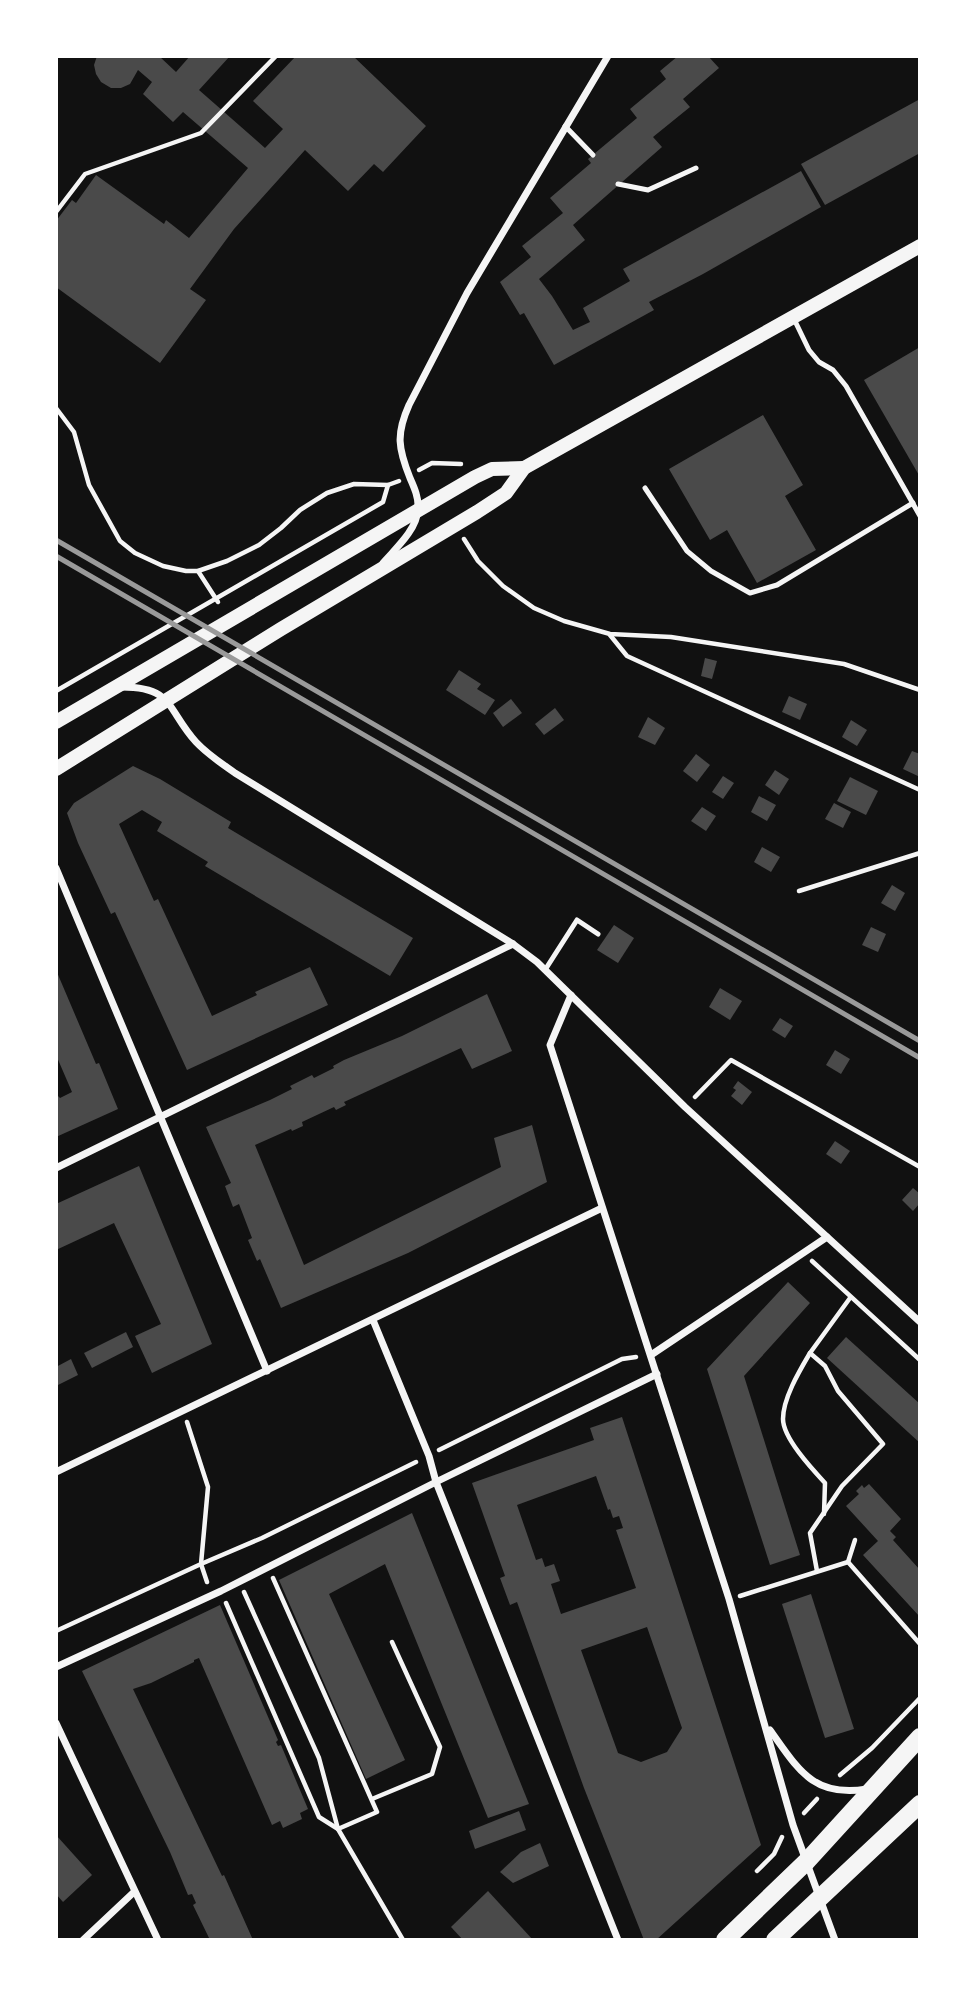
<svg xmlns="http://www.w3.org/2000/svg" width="976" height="1996" font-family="'DM Sans',sans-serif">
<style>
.building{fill:#4a4a4a;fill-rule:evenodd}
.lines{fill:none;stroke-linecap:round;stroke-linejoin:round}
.path{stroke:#f5f5f5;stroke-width:4.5}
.service{stroke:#f5f5f5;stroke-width:5}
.minor{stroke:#f5f5f5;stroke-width:7}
.secondary{stroke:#f5f5f5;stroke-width:14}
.primary{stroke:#f5f5f5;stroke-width:18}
.rail{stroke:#9a9a9a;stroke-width:5}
</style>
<rect width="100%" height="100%" fill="#111"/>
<!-- building -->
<g class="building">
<polygon points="97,56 159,56 176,72 190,56 230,56 199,90 265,148 283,129 253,101 296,56 353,56 426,126 383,172 374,164 348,191 305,150 234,229 190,289 206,300 160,363 56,287 56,221 72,200 76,203 96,175 164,224 166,220 189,238 248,168 183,112 173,122 143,94 152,82 138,70 130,84 121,88 111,88 101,82 96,74 94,65"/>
<polygon points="678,56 708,56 719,68 683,99 690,107 653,137 662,147 573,225 585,240 539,279 552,296 573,330 590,322 583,308 630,281 623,269 801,171 821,207 703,274 649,302 654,310 554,365 524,313 520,315 500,282 531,257 522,246 563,213 550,198 591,163 588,159 637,118 630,109 666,79 660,71"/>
<polygon points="920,99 920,153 825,205 801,164"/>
<polygon points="920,347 920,477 864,380"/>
<polygon points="763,415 803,485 785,496 816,550 757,583 727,530 710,540 669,469"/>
<polygon points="705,658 717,661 712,679 701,676"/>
<polygon points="459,670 481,684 477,689 495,700 485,715 446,690"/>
<polygon points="789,696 807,704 800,720 782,712"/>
<polygon points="511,699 522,713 503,727 493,713"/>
<polygon points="555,708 564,720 544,735 535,724"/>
<polygon points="648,717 665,728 655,745 638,737"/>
<polygon points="851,720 867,730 857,746 842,737"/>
<polygon points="912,751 920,754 920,777 903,769"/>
<polygon points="696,754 710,765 697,782 683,771"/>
<polygon points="133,766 160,779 231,822 228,828 413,938 390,976 205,866 208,862 157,831 162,822 142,810 119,824 154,901 158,899 212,1016 257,995 255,992 310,967 328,1005 187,1070 115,912 111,914 78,843 67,813 74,803"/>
<polygon points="775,770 789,779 779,795 765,785"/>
<polygon points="723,776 734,783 723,799 712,792"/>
<polygon points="850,777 878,791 866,815 837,801"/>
<polygon points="759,796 776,805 767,821 751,812"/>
<polygon points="834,803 851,812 843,828 825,819"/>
<polygon points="702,807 716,816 706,831 691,821"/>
<polygon points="762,847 780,857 771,872 754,862"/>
<polygon points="892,885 905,893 895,911 881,903"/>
<polygon points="614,925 634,938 618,963 597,950"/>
<polygon points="871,927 886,934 878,952 862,945"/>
<polygon points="56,970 96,1064 99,1063 118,1109 56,1137 56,1094 60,1098 72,1092 56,1055"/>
<polygon points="720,988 742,1001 730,1020 709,1007"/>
<polygon points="487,994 512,1051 472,1069 461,1048 344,1102 346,1105 336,1110 334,1107 302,1122 303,1126 292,1131 291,1129 255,1145 304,1265 501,1167 494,1138 532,1125 547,1182 408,1253 281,1308 260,1259 257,1261 248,1240 252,1238 239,1204 233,1207 225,1186 231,1183 206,1127 270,1100 292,1089 290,1086 312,1075 314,1078 334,1068 333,1066 344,1060 402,1036"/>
<polygon points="780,1018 793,1026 785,1038 772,1030"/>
<polygon points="835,1050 850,1059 841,1074 826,1065"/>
<polygon points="738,1081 752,1092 742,1105 731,1096 736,1090 733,1088"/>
<polygon points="835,1141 850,1151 841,1164 826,1154"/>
<polygon points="139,1166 212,1344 152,1373 135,1336 161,1324 114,1223 56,1250 56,1204"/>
<polygon points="913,1188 920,1194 920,1203 913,1211 902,1200"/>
<polygon points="788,1282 810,1303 744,1376 800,1555 770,1565 707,1369"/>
<polygon points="126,1332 133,1347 92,1368 84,1353"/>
<polygon points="846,1337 920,1404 920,1443 827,1358"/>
<polygon points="71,1359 78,1375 56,1386 56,1367"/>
<path d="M622 1417 761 1845 656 1940H644L584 1788 517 1602 510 1605 500 1578 505 1576 472 1483 594 1440 590 1428ZM596 1476 608 1510 610 1509 613 1518 619 1516 623 1528 616 1530 636 1588 561 1614 551 1584 560 1581 554 1564 545 1567 542 1558 536 1560 517 1505ZM647 1627 682 1728 667 1752 641 1762 618 1753 581 1650Z"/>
<polygon points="869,1484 901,1519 890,1531 896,1537 893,1540 920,1570 920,1617 863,1555 878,1541 846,1506 859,1494 856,1491 862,1485 864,1488"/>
<polygon points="412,1513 529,1804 488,1818 385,1564 329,1594 405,1760 366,1779 279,1580"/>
<polygon points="811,1594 854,1729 825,1738 782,1604"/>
<polygon points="220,1605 278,1740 276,1742 278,1746 281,1745 308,1809 300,1813 302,1819 283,1828 280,1821 272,1825 199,1658 194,1660 194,1662 151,1683 133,1689 222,1876 224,1875 253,1940 210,1940 193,1905 196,1903 192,1894 188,1895 170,1852 82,1671"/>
<polygon points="519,1811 526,1830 475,1849 469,1831"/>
<polygon points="56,1835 92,1875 63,1902 56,1894"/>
<polygon points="540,1843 549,1866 513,1883 500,1872 521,1852"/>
<polygon points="488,1891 533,1940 463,1940 451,1927"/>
</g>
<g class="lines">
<!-- path -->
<g class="path">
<polyline points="56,212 85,174 201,133 276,56"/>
<polyline points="56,408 74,432 89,485 120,541 135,553 163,566 186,571 198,571 227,561 259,545 281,528 300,510 327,493 354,484 388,485 399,481"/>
<polyline points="419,470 432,463 461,464"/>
<polyline points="464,539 478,561 503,586 534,608 564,621 610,634 671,637 844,664 920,690"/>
<polyline points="198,571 218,602"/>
<polyline points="610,635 627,656 920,790"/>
<polyline points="56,691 383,502 388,485"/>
<polyline points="799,891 920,853"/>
<polyline points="695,1097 731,1060 920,1167"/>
<polyline points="812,1261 920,1360"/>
<path d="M810 1353C800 1370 783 1398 783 1419 783 1438 812 1469 825 1483L824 1514"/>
<polyline points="439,1450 622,1359 636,1357"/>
<polyline points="848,1562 855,1540"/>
<polyline points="817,1571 810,1533 842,1486 883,1444 838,1391 825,1366 810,1353 850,1298"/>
<polyline points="207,1582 201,1564 262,1538 416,1462"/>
<polyline points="244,1592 319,1758 338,1829 403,1940"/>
<polyline points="740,1596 848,1562 920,1644"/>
<polyline points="226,1603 319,1817 338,1829 377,1812 273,1578"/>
<polyline points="56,1631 201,1564 208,1487 187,1422"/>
<polyline points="840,1775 872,1748 920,1698"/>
<polyline points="372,1799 432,1774 440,1747 392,1642"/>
<polyline points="804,1813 817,1799"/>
<polyline points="757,1871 774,1854 782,1837"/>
</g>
<!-- service -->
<g class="service">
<polyline points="565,126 593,155"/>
<polyline points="618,184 648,190 696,168"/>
<polyline points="793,317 809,350 819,362 833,370 846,386 920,516"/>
<polyline points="645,488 687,551 711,571 750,593 777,585 913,503"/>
<polyline points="545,970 577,920 598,934"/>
</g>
<!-- minor -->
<g class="minor">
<path d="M383 563C395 549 417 530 418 509 419 498 414 487 410 478 398 448 396 434 409 405L467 293 608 56"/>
<path d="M122 687C174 687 167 710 196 742 207 754 221 763 235 773L513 944 537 962 685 1107 920 1322"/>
<polyline points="56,868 267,1371"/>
<polyline points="571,995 550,1045 729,1599 793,1825 835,1940"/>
<polyline points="56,1168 513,944"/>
<polyline points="373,1320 429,1456 436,1482 618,1940"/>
<polyline points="651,1355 827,1237"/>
<polyline points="56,1472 602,1208"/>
<polyline points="56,1667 221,1591 436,1482 657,1374"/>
<polyline points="56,1723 158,1940"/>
<path d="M770 1730C798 1769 813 1798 867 1789"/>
<polyline points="83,1940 134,1892"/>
</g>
<!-- secondary -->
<g class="secondary">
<polyline points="56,722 475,477 492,469 524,468"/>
<polyline points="56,769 281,629 477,512 506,493 524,468 920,246"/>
</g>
<!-- primary -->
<g class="primary">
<polyline points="725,1940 807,1861 920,1737"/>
<polyline points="775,1940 920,1804"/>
</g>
<!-- rail -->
<g class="rail">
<polyline points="56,540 920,1041"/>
<polyline points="56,556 920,1058"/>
</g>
</g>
<!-- border -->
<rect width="976" height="1996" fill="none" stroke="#ffffff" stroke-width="116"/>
</svg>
